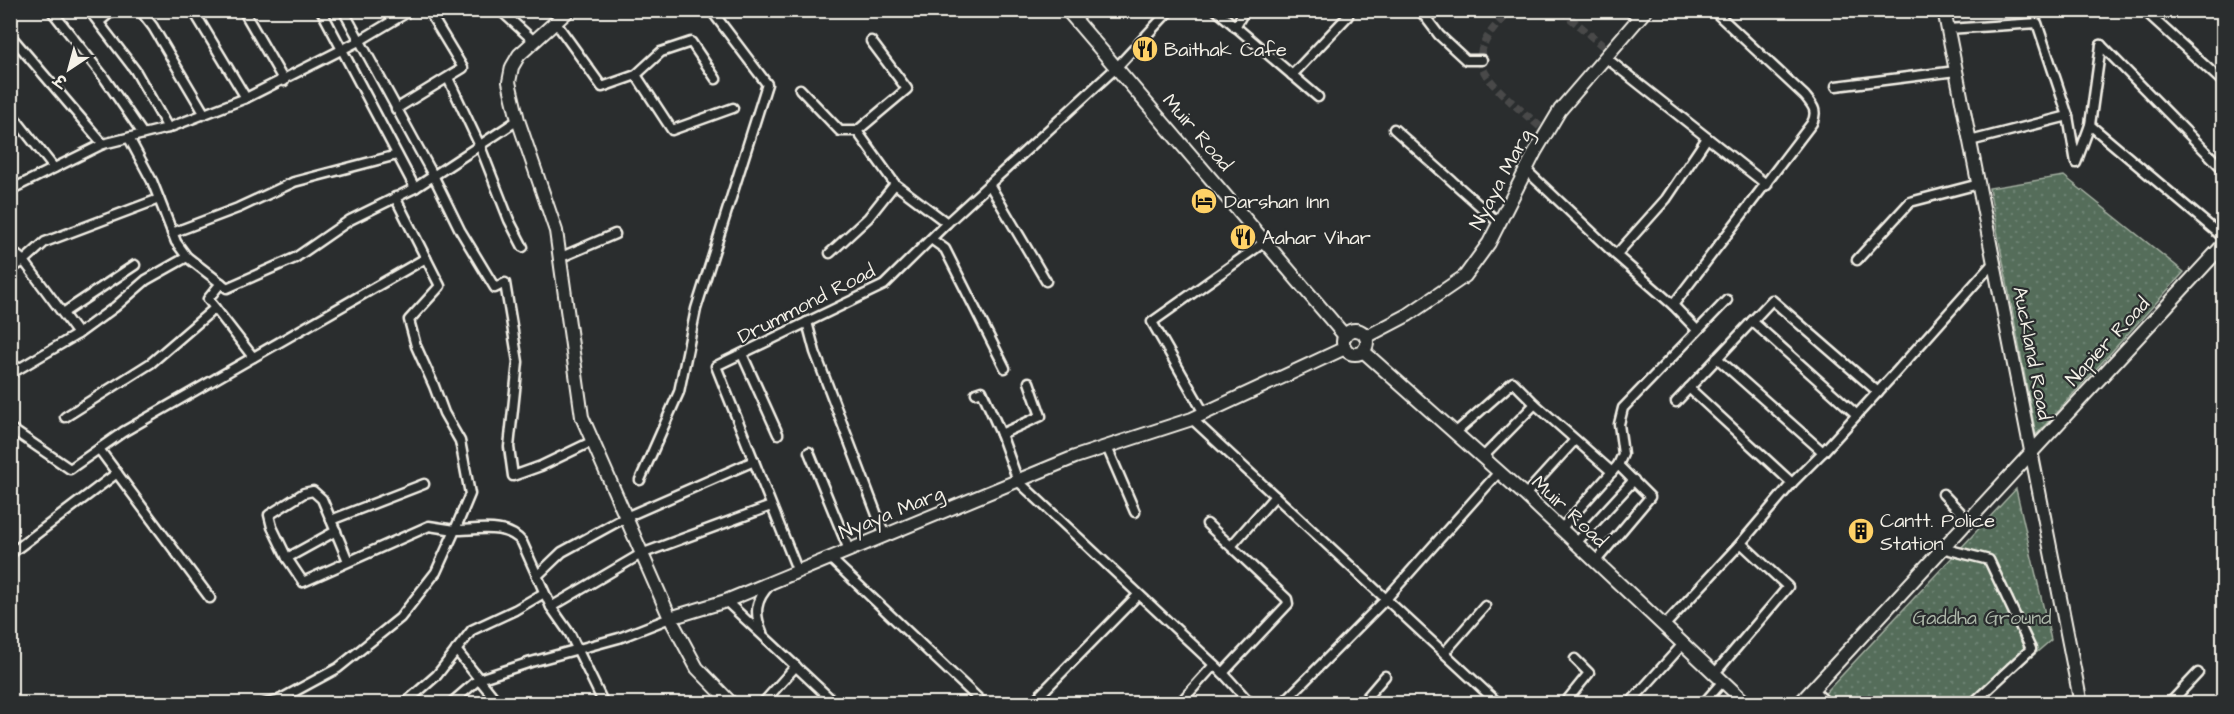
<svg xmlns="http://www.w3.org/2000/svg" width="2234" height="714" font-family="'Architects Daughter','Playpen Sans Deva',sans-serif">
<style>
.grass{fill:url(#grass-dots);stroke:#a4afa1;stroke-width:1.5}
.lines{fill:none;stroke-linecap:round;stroke-linejoin:round}
.street-tunnel{stroke:#484a4a;stroke-width:8;stroke-dasharray:8 4;stroke-linecap:butt}
.street-casing{stroke:#f4f1e8;stroke-width:13}
.secondary-casing{stroke:#f4f1e8;stroke-width:16}
.street{stroke:#2a2d2e;stroke-width:8}
.secondary{stroke:#2a2d2e;stroke-width:12}
.labels{text-anchor:middle;stroke-width:4.5;stroke-linejoin:round;paint-order:stroke}
.poi-label{font-size:20px;fill:#f4f1e8;stroke:#2a2d2e;text-anchor:start}
.street-label{font-size:20px;fill:#f4f1e8;stroke:#2a2d2e}
.park-label{font-size:20px;fill:#acb6a8;stroke:#2a2d2e}
</style>
<defs>
<pattern id="grass-dots" width="8" height="8" patternUnits="userSpaceOnUse" patternTransform="scale(1.5)"><rect width="8" height="8" fill="#546d5a"/><path d="M2 2h.1M6 6h.1" fill="none" stroke="#6d8272" stroke-width="1.8" stroke-linecap="round"/></pattern>
</defs>
<rect width="100%" height="100%" fill="#2a2d2e"/>
<filter id="ink" filterUnits="userSpaceOnUse"><feTurbulence type="fractalNoise" baseFrequency=".0167" numOctaves="2"/><feDisplacementMap in="SourceGraphic" scale="12" xChannelSelector="R" yChannelSelector="G"/><feConvolveMatrix kernelMatrix="1 2 1 2 8 2 1 2 1" color-interpolation-filters="sRGB"/></filter>
<g filter="url(#ink)">
<!-- grass -->
<g class="grass">
<polygon points="2064,176 2184,272 2036,435 1989,188"/>
<polygon points="2016,489 2051,640 1978,703 1815,704"/>
</g>
<g class="lines">
<!-- street-tunnel -->
<g class="street-tunnel">
<path d="M1513 10C1497 22 1473 48 1483 69 1492 89 1530 117 1547 133"/>
<polyline points="1561,10 1610,52"/>
</g>
<defs>
<g id="street">
<polyline points="51,10 103,76 143,134"/>
<polyline points="89,10 135,70 168,128"/>
<polyline points="140,10 153,27 204,113"/>
<polyline points="193,10 246,98"/>
<polyline points="243,10 284,81"/>
<polyline points="321,10 415,188"/>
<polyline points="343,10 433,175 460,230 495,288 505,283 518,362 509,447 513,476 541,466 593,441"/>
<polyline points="500,10 535,42"/>
<polyline points="1216,10 1318,97"/>
<polyline points="1420,10 1439,35 1466,60 1482,60"/>
<polyline points="1629,10 1638,19"/>
<polyline points="2147,10 2146,12 2224,83"/>
<polyline points="99,22 113,10"/>
<polyline points="556,23 602,87 636,75 661,52 691,42 716,79"/>
<polyline points="1235,27 1245,10"/>
<polyline points="1948,29 2037,23 2068,116 2076,163 2090,125 2101,45"/>
<polyline points="10,35 103,144"/>
<polyline points="2101,45 2224,170"/>
<polyline points="1605,57 1767,185"/>
<polyline points="636,75 672,130 733,108"/>
<polyline points="1292,75 1348,16"/>
<polyline points="448,78 480,146 509,220 523,247"/>
<polyline points="1836,86 1956,71"/>
<polyline points="800,89 840,131 857,131 895,184 947,223"/>
<polyline points="396,109 463,68 428,10"/>
<polyline points="10,112 54,168"/>
<polyline points="2090,125 2224,238"/>
<polyline points="1394,129 1499,223"/>
<polyline points="857,131 907,89 871,41"/>
<polyline points="129,138 152,181 176,242 187,257 227,288 295,258 350,220 415,188 518,120"/>
<polyline points="1970,141 2068,116"/>
<polyline points="1526,170 1616,255 1673,305 1697,330"/>
<polyline points="989,184 1046,281"/>
<polyline points="10,190 103,144 168,128 246,98 359,41 411,10"/>
<polyline points="172,233 238,208 294,182 397,155"/>
<polyline points="931,239 945,249 1005,368"/>
<polyline points="10,250 24,261 45,242 159,199"/>
<polyline points="830,253 868,218 895,184"/>
<polyline points="1616,255 1666,199 1707,138"/>
<polyline points="559,258 615,234"/>
<polyline points="1857,260 1910,202 1979,184"/>
<polyline points="10,269 24,261 78,334 115,307 146,280 187,257"/>
<polyline points="221,283 208,299 253,357"/>
<path d="M1673 305 1812 123C1818 111 1813 106 1805 96L1713 10"/>
<polyline points="63,313 135,265"/>
<polyline points="1752,321 1857,415"/>
<polyline points="807,322 815,352 885,536"/>
<polyline points="742,354 778,434"/>
<polyline points="1717,358 1823,452"/>
<polyline points="10,374 78,334"/>
<polyline points="1689,388 1792,483"/>
<polyline points="976,393 982,391 1001,434 1018,481 1223,673 1251,704"/>
<polyline points="1676,402 1772,300 1878,392"/>
<polyline points="1204,413 1152,322 1266,241"/>
<polyline points="65,417 151,363 215,308"/>
<polyline points="1192,419 1499,704"/>
<polyline points="10,428 70,469 123,432 426,258"/>
<polyline points="1455,433 1513,382 1535,404 1612,472"/>
<polyline points="1001,434 1041,416 1029,382"/>
<polyline points="1107,447 1135,512"/>
<polyline points="99,449 210,598"/>
<polyline points="809,452 849,550"/>
<polyline points="1483,457 1535,404"/>
<polyline points="640,480 679,392 696,309 767,84 711,10"/>
<polyline points="1943,494 1968,520"/>
<polyline points="1525,495 1575,440"/>
<polyline points="331,520 322,499 313,491 304,493 269,515 272,527 287,558 336,531"/>
<polyline points="1207,524 1287,599 1288,604 1223,673"/>
<polyline points="1561,529 1618,465 1623,454 1619,424 1623,408 1727,300"/>
<polyline points="1576,543 1634,480"/>
<polyline points="1232,545 1275,496"/>
<polyline points="1942,548 1989,560 2031,649 1972,704"/>
<polyline points="10,554 117,473"/>
<polyline points="287,558 303,582 429,526 455,530 470,494 460,441 444,413 434,386 416,346 409,320 440,286 395,197"/>
<polyline points="830,558 984,704"/>
<polyline points="348,561 331,520 424,484"/>
<polyline points="1596,561 1650,497 1618,465"/>
<polyline points="798,572 716,366 884,285 947,223 1117,67 1170,10"/>
<polyline points="537,576 562,552 626,517 754,461"/>
<polyline points="726,601 836,704"/>
<polyline points="551,607 641,554 771,506"/>
<polyline points="1665,625 1741,543 1792,483 1823,452 1897,371 1995,261"/>
<path d="M762 632C754 614 755 600 770 585"/>
<polyline points="456,650 499,704"/>
<polyline points="1444,653 1485,606"/>
<polyline points="1715,673 1788,587 1741,543"/>
<polyline points="1812,689 1828,704"/>
<path d="M264 704 277 701 338 668 400 618 436 572 455 530C477 530 507 523 522 542L551 607 570 634 604 704"/>
<polyline points="404,704 437,675 472,630 515,610 544,593"/>
<polyline points="450,704 479,679 531,662 619,638 670,618"/>
<polyline points="762,704 796,666"/>
<polyline points="1031,704 1138,595"/>
<polyline points="1179,704 1214,665"/>
<polyline points="1282,704 1386,599 1499,472"/>
<polyline points="1361,704 1385,676"/>
<polyline points="1564,704 1589,673 1575,659"/>
<polyline points="1629,704 1684,643"/>
<polyline points="1703,704 1723,681"/>
<polyline points="2169,704 2198,673"/>
</g>
<g id="secondary">
<polyline points="569,10 519,55 512,67 509,82 518,120 556,231 582,417 670,618 697,668 732,704"/>
<polyline points="1067,10 1345,336"/>
<polyline points="1944,10 2081,704"/>
<circle cx="1355" cy="342" r="12"/>
<polyline points="1366,337 1408,315 1465,276 1489,243 1535,152 1560,110 1646,10"/>
<polyline points="1363,351 1525,495 1747,704"/>
<polyline points="670,618 726,601 1075,457 1192,419 1345,348"/>
<polyline points="1799,704 2224,244"/>
</g>
</defs>
<!-- street casing -->
<use href="#street" class="street-casing"/>
<!-- secondary casing -->
<use href="#secondary" class="secondary-casing"/>
<!-- street -->
<use href="#street" class="street"/>
<!-- secondary -->
<use href="#secondary" class="secondary"/>
</g>
</g>
<!-- icons -->
<defs>
<symbol id="restaurant-disc" viewBox="-11 -11 22 22"><circle r="9.5" fill="#ffd166" stroke="#2a2d2e"/><path d="M-5-6h1v4h1v-4h1v4h1v-4h1v5L-1.5 .5V6h-2V.5L-5-1ZM5-6V6H3V1.5H1.5Q1.5-4 5-6Z" fill="#111"/></symbol>
<symbol id="hotel-disc" viewBox="-11 -11 22 22"><circle r="9.5" fill="#ffd166" stroke="#2a2d2e"/><path d="M-6-4.5h1.5V1H6V5H4.5V3h-9V5H-6ZM-4 0a1.8 1.8 0 1 1 3.6 0ZM.5 0V-2.5h3Q6-2.5 6 0Z" fill="#111"/></symbol>
<symbol id="building-disc" viewBox="-11 -11 22 22"><circle r="9.5" fill="#ffd166" stroke="#2a2d2e"/><path d="M-4-6H4V6H1V3H-1V6H-4ZM-2.5-4.3h1.7v1.8h-1.7ZM.8-4.3h1.7v1.8H.8ZM-2.5-1h1.7V.8h-1.7ZM.8-1h1.7V.8H.8Z" fill="#111"/></symbol>
</defs>
<g fill-rule="evenodd">
<use href="#restaurant-disc" x="1130" y="34" width="30" height="30"/>
<use href="#hotel-disc" x="1189" y="186" width="30" height="30"/>
<use href="#restaurant-disc" x="1228" y="222" width="30" height="30"/>
<use href="#building-disc" x="1846" y="516" width="30" height="30"/>
</g>
<g class="labels">
<!-- poi labels -->
<g class="poi-label">
<text x="1164" y="56">Baithak Cafe</text>
<text x="1224" y="208">Darshan Inn</text>
<text x="1262" y="244">Aahar Vihar</text>
<text x="1880" y="527">Cantt. Police<tspan x="1880" dy="23">Station</tspan></text>
</g>
<!-- street labels -->
<g class="street-label">
<text transform="translate(1198 132) rotate(49)" y="7">Muir Road</text>
<text transform="translate(1500 179) rotate(-62)" y="7">Nyaya Marg</text>
<text transform="translate(806 303) rotate(-27)" y="7">Drummond Road</text>
<text transform="translate(2107 341) rotate(-47)" y="7">Napier Road</text>
<text transform="translate(2033 353) rotate(79)" y="7">Auckland Road</text>
<text transform="translate(1570 511) rotate(43)" y="7">Muir Road</text>
<text transform="translate(891 512) rotate(-22)" y="7">Nyaya Marg</text>
</g>
<!-- park labels -->
<g class="park-label">
<text x="1982" y="624">Gaddha Ground</text>
</g>
</g>
<!-- margin -->
<rect width="2234" height="714" fill="none" stroke="#2a2d2e" stroke-width="36"/>
<rect x="18" y="18" width="2198" height="678" fill="none" stroke="#f4f1e8" stroke-width="2" filter="url(#ink)"/>
<!-- north arrow -->
<g transform="translate(69 69) rotate(216)" stroke="#2a2d2e" stroke-width="4.5" paint-order="stroke">
<path d="M0-4.5L10 22L0 15L-10 22Z" fill="#f4f1e8"/>
<text y="-9" font-size="16" font-weight="bold" text-anchor="middle" fill="#f4f1e8">उ</text>
</g>
</svg>
